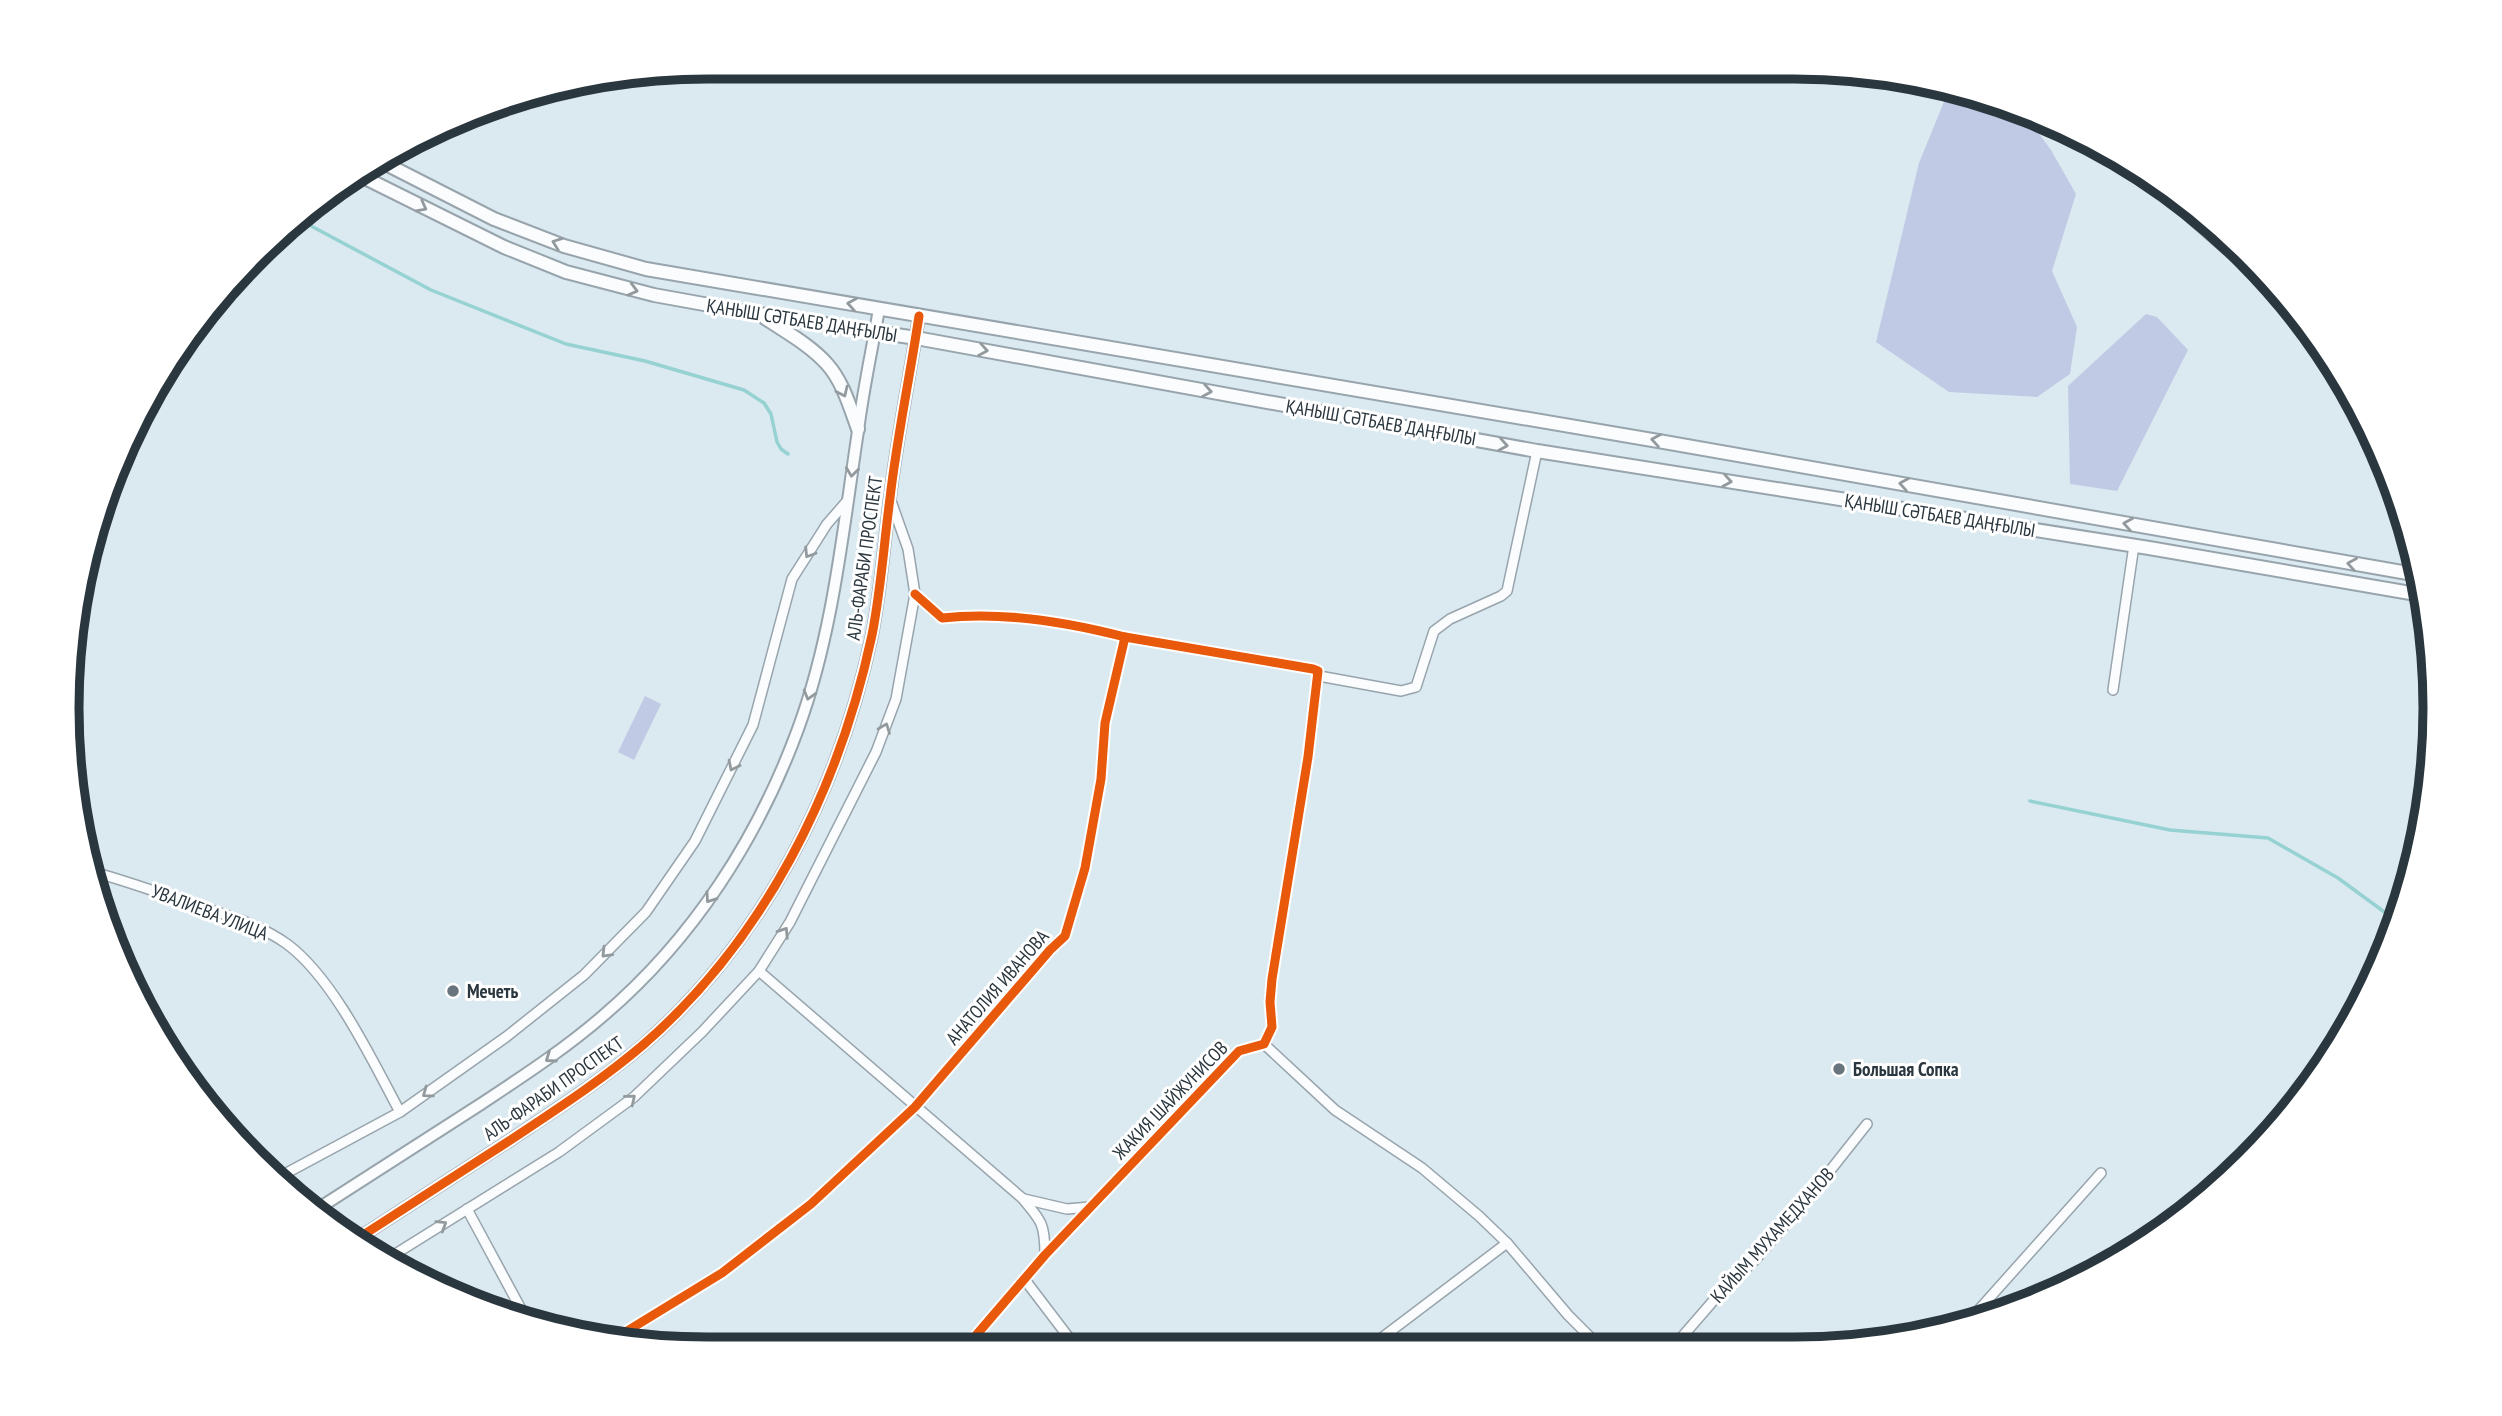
<svg xmlns="http://www.w3.org/2000/svg" width="2502" height="1416" font-family="'PT Sans Narrow',sans-serif">
<style>
.green{fill:#c1cae5}
.lines{fill:none;stroke-linecap:round;stroke-linejoin:round}
.stream{stroke:#96d2d2;stroke-width:3.5}
.minor-casing{stroke:#98a4ac;stroke-width:12}
.tertiary-casing{stroke:#98a4ac;stroke-width:14}
.secondary-casing{stroke:#98a4ac;stroke-width:16}
.minor{stroke:#fafcfd;stroke-width:9}
.tertiary{stroke:#fafcfd;stroke-width:10}
.secondary{stroke:#fafcfd;stroke-width:12}
.cycleway-casing{stroke:#fff;stroke-width:13}
.cycleway{stroke:#e8590c;stroke-width:9}
.oneway{stroke:#929a9e}
.poi-dot{fill:#69757d;stroke:#fff;stroke-width:2.5}
.labels{text-anchor:middle;stroke-width:6;stroke-linejoin:round;paint-order:stroke}
.street-label{font-size:19px;fill:#2b373f;stroke:#fff}
.poi-label{font-size:19px;font-weight:bold;fill:#2b373f;stroke:#fff;text-anchor:start}
.rim{fill:none;stroke:#2b373f;stroke-width:9}
</style>
<rect width="100%" height="100%" fill="#dbe9f1"/>
<!-- green -->
<g class="green">
<polygon points="1950,87 1960,88 2026,116 2051,150 2076,194 2052,271 2077,327 2070,374 2037,397 1949,392 1876,342 1919,163"/>
<polygon points="2146,314 2157,317 2188,350 2117,491 2070,484 2068,386"/>
<polygon points="645,696 661,704 634,760 618,752"/>
</g>
<g class="lines">
<!-- stream -->
<g class="stream">
<polyline points="298,219 431,290 566,344 645,361 744,390 764,403 771,414 777,442 781,449 788,454"/>
<polyline points="2030,801 2170,830 2268,838 2338,878 2398,922"/>
</g>
<defs>
<g id="minor">
<polyline points="1319,676 1401,691 1416,687 1434,631 1450,619 1501,596 1507,591 1537,451"/>
<polyline points="2113,690 2134,545"/>
<path d="M97 873C133 883 168 896 204 908 233 917 262 926 287 944 334 979 372 1060 400 1112"/>
<path d="M759 971 1022 1198C1042 1221 1045 1225 1045 1255"/>
<polyline points="1264,1044 1335,1110 1422,1168 1479,1216 1507,1243 1568,1315 1598,1345"/>
<polyline points="281,1176 400,1112 506,1037 584,975 646,912 695,841 753,725 792,579 827,524 848,500"/>
<polyline points="1024,1199 1067,1209 1090,1207"/>
<polyline points="467,1209 528,1322"/>
<polyline points="384,1261 559,1152 634,1097 702,1032 759,971 790,922 876,752 896,699 915,594 908,549 891,501"/>
<polyline points="1025,1280 1076,1347"/>
<polyline points="1967,1323 2101,1173"/>
<path d="M614 1339 722 1273 811 1204 915 1107 1050 950 1065 936 1085 868 1101 779 1105 723 1125 637C1067 622 1002 611 942 618L915 594"/>
<polyline points="1675,1345 1720,1293 1755,1260 1810,1196 1867,1124"/>
<polyline points="1371,1346 1507,1243"/>
<polyline points="966,1347 1045,1255 1239,1051 1264,1044 1272,1027 1270,1002 1272,979 1308,757 1318,671 1313,669 1125,637"/>
</g>
<g id="tertiary">
<polyline points="2128,162 2291,305"/>
<path d="M319 1208C373 1173 427 1139 481 1104 523 1076 565 1049 604 1015 693 939 758 838 798 729 833 634 843 530 858 431 863 390 872 350 879 309"/>
<path d="M357 1239C409 1206 460 1172 512 1139 557 1109 602 1080 643 1045 764 940 839 790 872 635 881 589 884 543 890 498 897 437 910 376 919 316"/>
</g>
<g id="secondary">
<polyline points="384,163 494,219 564,246 646,269 1664,442 2419,575"/>
<polyline points="361,176 504,247 566,272 654,295 759,314 916,338 1537,451 2149,548 2422,595"/>
<path d="M765 318C786 332 810 345 827 364 843 382 850 407 858 429"/>
</g>
</defs>
<!-- minor casing -->
<use href="#minor" class="minor-casing"/>
<!-- tertiary casing -->
<use href="#tertiary" class="tertiary-casing"/>
<!-- secondary casing -->
<use href="#secondary" class="secondary-casing"/>
<!-- minor -->
<use href="#minor" class="minor"/>
<!-- tertiary -->
<use href="#tertiary" class="tertiary"/>
<!-- secondary -->
<use href="#secondary" class="secondary"/>
<defs>
<g id="cycleway">
<path d="M357 1239C409 1206 460 1172 512 1139 557 1109 602 1080 643 1045 764 940 839 790 872 635 881 589 884 543 890 498 897 437 910 376 919 316"/>
<path d="M614 1339 722 1273 811 1204 915 1107 1050 950 1065 936 1085 868 1101 779 1105 723 1125 637C1067 622 1002 611 942 618L915 594"/>
<polyline points="966,1347 1045,1255 1239,1051 1264,1044 1272,1027 1270,1002 1272,979 1308,757 1318,671 1313,669 1125,637"/>
</g>
</defs>
<!-- cycleway casing -->
<use href="#cycleway" class="cycleway-casing"/>
<!-- cycleway -->
<use href="#cycleway" class="cycleway"/>
</g>
<!-- one-way arrows -->
<defs><path id="oneway-chevron" d="M-2-3.5L2.5 0L-2 3.5" fill="none" stroke-width="1.6" stroke-linecap="round" stroke-linejoin="round" transform="scale(1.75)"/></defs>
<g class="oneway">
<use href="#oneway-chevron" transform="translate(422 207) rotate(28)"/>
<use href="#oneway-chevron" transform="translate(557 243) rotate(-160)"/>
<use href="#oneway-chevron" transform="translate(633 290) rotate(15)"/>
<use href="#oneway-chevron" transform="translate(852 304) rotate(-170)"/>
<use href="#oneway-chevron" transform="translate(983 350) rotate(10)"/>
<use href="#oneway-chevron" transform="translate(1207 391) rotate(10)"/>
<use href="#oneway-chevron" transform="translate(843 392) rotate(65)"/>
<use href="#oneway-chevron" transform="translate(1656 440) rotate(-170)"/>
<use href="#oneway-chevron" transform="translate(1503 445) rotate(10)"/>
<use href="#oneway-chevron" transform="translate(852 472) rotate(97)"/>
<use href="#oneway-chevron" transform="translate(1727 481) rotate(9)"/>
<use href="#oneway-chevron" transform="translate(1904 484) rotate(-170)"/>
<use href="#oneway-chevron" transform="translate(2128 524) rotate(-170)"/>
<use href="#oneway-chevron" transform="translate(809 553) rotate(122)"/>
<use href="#oneway-chevron" transform="translate(2352 564) rotate(-170)"/>
<use href="#oneway-chevron" transform="translate(809 695) rotate(106)"/>
<use href="#oneway-chevron" transform="translate(885 728) rotate(-69)"/>
<use href="#oneway-chevron" transform="translate(733 766) rotate(116)"/>
<use href="#oneway-chevron" transform="translate(710 898) rotate(125)"/>
<use href="#oneway-chevron" transform="translate(784 932) rotate(-57)"/>
<use href="#oneway-chevron" transform="translate(606 953) rotate(134)"/>
<use href="#oneway-chevron" transform="translate(550 1058) rotate(145)"/>
<use href="#oneway-chevron" transform="translate(427 1093) rotate(144)"/>
<use href="#oneway-chevron" transform="translate(631 1099) rotate(-39)"/>
<use href="#oneway-chevron" transform="translate(442 1225) rotate(-32)"/>
</g>
<!-- markers -->
<g class="poi-dot">
<circle cx="453" cy="991" r="7"/>
<circle cx="1839" cy="1069" r="7"/>
</g>
<g class="labels">
<!-- street labels -->
<g class="street-label">
<text transform="translate(802 320) rotate(9)" y="7">ҚАНЫШ СӘТБАЕВ ДАҢҒЫЛЫ</text>
<text transform="translate(1381 422) rotate(10)" y="7">ҚАНЫШ СӘТБАЕВ ДАҢҒЫЛЫ</text>
<text transform="translate(1940 515) rotate(9)" y="7">ҚАНЫШ СӘТБАЕВ ДАҢҒЫЛЫ</text>
<text transform="translate(864 558) rotate(-82)" y="7">АЛЬ-ФАРАБИ ПРОСПЕКТ</text>
<text transform="translate(210 912) rotate(21)" y="7">УВАЛИЕВА УЛИЦА</text>
<text transform="translate(997 987) rotate(-49)" y="7">АНАТОЛИЯ ИВАНОВА</text>
<text transform="translate(553 1088) rotate(-35)" y="7">АЛЬ-ФАРАБИ ПРОСПЕКТ</text>
<text transform="translate(1170 1100) rotate(-46)" y="7">ЖАКИЯ ШАЙЖУНИСОВ</text>
<text transform="translate(1772 1235) rotate(-48)" y="7">КАЙЫМ МУХАМЕДХАНОВ</text>
</g>
<!-- poi labels -->
<g class="poi-label">
<text x="467" y="998">Мечеть</text>
<text x="1853" y="1076">Большая Сопка</text>
</g>
</g>
<!-- crop -->
<path d="M0 0H2502V1416H0ZM708 79H1794A629 629 0 0 1 2423 708V708A629 629 0 0 1 1794 1337H708A629 629 0 0 1 79 708V708A629 629 0 0 1 708 79Z" fill="#fff" fill-rule="evenodd"/>
<path class="rim" d="M708 79H1794A629 629 0 0 1 2423 708V708A629 629 0 0 1 1794 1337H708A629 629 0 0 1 79 708V708A629 629 0 0 1 708 79Z"/>
</svg>
